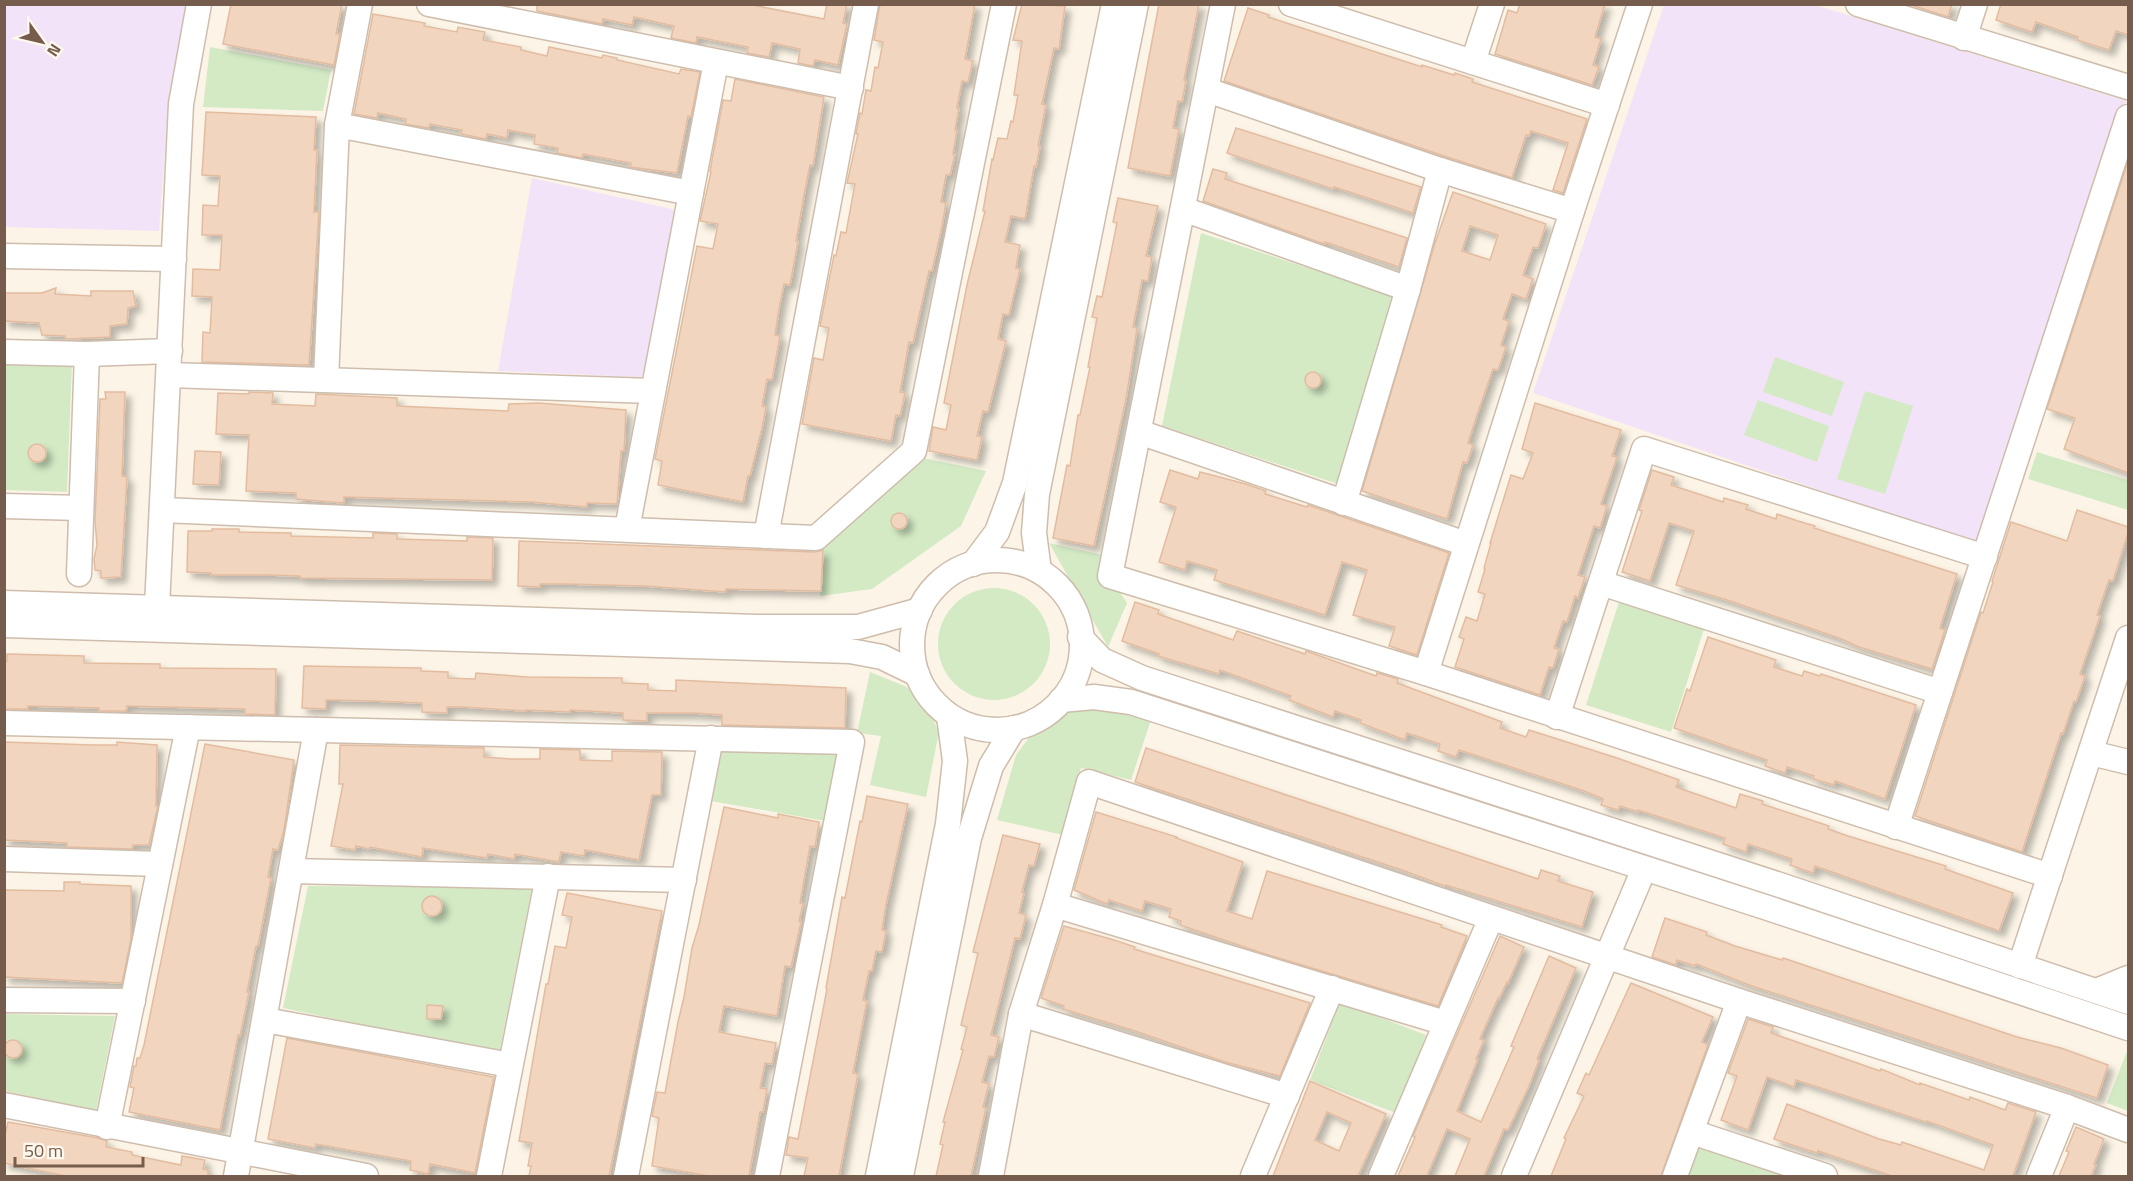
<svg xmlns="http://www.w3.org/2000/svg" width="2133" height="1181" font-family="'Titillium Web',sans-serif">
<style>
.education{fill:#f2e3f8}
.green{fill:#d3eac5}
.building{fill:#f1d5bf;stroke:#e3bca0;stroke-width:1.5;fill-rule:evenodd;filter:url(#shadow)}
.lines{fill:none;stroke-linecap:round;stroke-linejoin:round}
.minor-casing{stroke:#cebdad;stroke-width:27}
.minor{stroke:#fff;stroke-width:24}
</style>
<defs>
<filter id="shadow"><feDropShadow dx="5.5" dy="5.5" stdDeviation="3" flood-color="#0004"/></filter>
</defs>
<rect width="100%" height="100%" fill="#fcf5e7"/>
<!-- education -->
<g class="education">
<polygon points="5,4 186,5 169,95 159,231 5,227"/>
<polygon points="1664,5 1815,5 2126,101 1979,544 1533,393"/>
<polygon points="532,178 681,211 642,377 498,371"/>
</g>
<!-- green -->
<g class="green">
<polygon points="210,47 331,70 323,111 203,107"/>
<polygon points="1201,233 1401,298 1341,485 1162,426"/>
<polygon points="1775,357 1844,382 1832,416 1763,392"/>
<polygon points="5,360 72,363 67,492 5,490"/>
<polygon points="1865,391 1913,406 1885,494 1837,479"/>
<polygon points="1758,400 1829,426 1817,462 1744,435"/>
<polygon points="2037,452 2128,480 2128,510 2028,479"/>
<polygon points="923,458 986,471 961,526 872,589 820,596 824,542"/>
<polygon points="1049,543 1107,556 1107,573 1127,603 1108,647"/>
<circle cx="994" cy="644" r="56"/>
<polygon points="1619,602 1704,629 1671,732 1586,705"/>
<polygon points="870,672 907,687 929,711 939,732 926,797 870,785 881,736 857,733"/>
<polygon points="1094,706 1151,720 1131,780 1081,768 1063,835 997,820 1016,755 1030,736 1074,707"/>
<polygon points="723,748 839,754 826,821 711,801"/>
<polygon points="308,886 532,888 499,1054 283,1008"/>
<polygon points="1340,1002 1426,1035 1396,1113 1310,1080"/>
<polygon points="5,1014 115,1016 96,1111 5,1091"/>
<polygon points="2127,1051 2128,1052 2128,1111 2107,1103"/>
<polygon points="1701,1142 1795,1176 1687,1176"/>
</g>
<!-- building -->
<g class="building">
<polygon points="231,4 342,4 336,34 340,34 334,65 223,44"/>
<polygon points="537,4 747,4 824,19 827,4 847,4 843,23 847,24 838,65 815,60 813,66 798,63 800,49 772,43 769,57 747,53 748,47 697,37 696,43 671,38 674,26 634,17 632,25 603,19 602,24 537,11"/>
<polygon points="880,4 975,4 965,59 973,61 968,82 962,81 957,108 959,108 955,130 957,130 953,154 955,154 950,175 946,175 941,202 946,203 942,226 932,271 929,271 913,343 909,342 900,392 905,393 900,416 896,415 891,441 802,424 814,358 823,360 829,328 820,326 834,255 836,256 841,232 846,233 855,184 847,183 858,134 856,134 860,113 862,114 866,90 871,91 875,67 878,68 883,42 874,40"/>
<polygon points="1022,4 1065,6 1059,49 1054,48 1042,104 1046,105 1038,146 1040,146 1036,167 1034,166 1025,219 1011,216 1005,242 1020,245 1016,268 1020,269 1009,315 1003,314 998,339 1006,341 988,412 983,411 977,436 982,437 977,460 929,451 933,427 946,430 951,405 944,403 967,285 985,211 983,211 992,159 993,160 998,138 1007,139 1011,121 1013,122 1018,95 1014,95 1022,41 1013,40"/>
<polygon points="1159,4 1199,4 1184,80 1186,81 1182,102 1178,101 1173,128 1179,129 1170,176 1128,168"/>
<polygon points="1520,4 1605,4 1595,37 1601,39 1593,65 1599,67 1592,85 1495,54 1508,10 1517,13"/>
<polygon points="1908,4 1952,4 1948,17"/>
<polygon points="2001,4 2128,4 2128,35 2116,31 2109,50 2077,40 2078,37 2036,22 2032,32 1996,20"/>
<polygon points="1248,8 1269,15 1268,17 1422,67 1422,65 1454,75 1455,73 1473,79 1472,82 1587,119 1563,193 1553,190 1568,143 1531,131 1529,136 1526,135 1512,178 1444,156 1224,81"/>
<polygon points="373,14 425,23 424,26 457,32 458,27 485,32 483,40 521,47 521,50 547,56 549,47 602,58 603,55 617,58 617,60 679,74 681,69 700,72 691,117 688,116 677,173 630,167 631,163 583,154 582,158 557,153 558,148 534,144 535,135 508,130 507,138 487,134 486,139 461,134 462,130 430,124 429,128 405,124 406,119 378,113 377,118 354,114"/>
<polygon points="735,79 824,97 813,166 810,165 805,190 796,241 798,241 790,285 784,284 779,309 775,335 780,336 772,380 767,379 762,406 766,407 762,428 750,476 748,476 743,502 658,485 662,461 655,459 697,246 713,249 718,224 700,221 711,172 710,171 723,100 731,101"/>
<polygon points="206,112 316,117 314,150 317,150 314,212 319,212 309,365 202,362 203,332 210,333 212,297 192,296 193,269 220,270 222,235 202,235 203,205 218,206 220,176 202,175"/>
<polygon points="1236,128 1421,187 1413,213 1334,187 1333,189 1227,153"/>
<polygon points="2128,161 2128,473 2064,449 2075,418 2047,409"/>
<polygon points="1213,169 1227,173 1225,179 1407,238 1399,267 1325,242 1324,244 1203,201"/>
<path d="M1453 192 1546 224 1538 248 1533 247 1523 275 1533 279 1526 299 1512 294 1503 319 1509 321 1501 345 1506 347 1498 370 1493 369 1477 415 1468 443 1473 445 1467 463 1463 462 1447 519 1362 491 1435 243ZM1470 226 1498 235 1490 260 1462 251Z"/>
<polygon points="1118,198 1158,206 1146,256 1152,257 1148,281 1142,280 1133,327 1137,328 1126,399 1094,546 1053,538 1067,465 1070,466 1078,415 1080,415 1090,367 1088,367 1097,318 1092,317 1097,296 1102,297 1117,223 1113,222"/>
<polygon points="56,288 55,294 91,296 91,291 133,291 136,306 128,308 127,324 110,326 110,337 66,339 65,336 42,335 39,323 4,321 4,293 42,293"/>
<circle cx="1313" cy="380" r="8"/>
<polygon points="105,392 125,392 122,476 127,477 121,577 101,578 101,571 95,570 94,559 97,545 95,521 100,399 106,399"/>
<polygon points="249,392 273,393 272,404 315,406 316,394 397,398 397,406 508,411 509,404 539,403 626,410 624,451 621,451 617,504 587,503 587,507 531,502 344,497 344,503 296,499 296,493 246,491 249,435 216,434 218,393 249,394"/>
<polygon points="1535,403 1621,430 1612,456 1617,457 1601,504 1607,506 1600,528 1594,526 1578,575 1585,577 1578,598 1575,596 1567,622 1563,621 1554,648 1559,649 1553,668 1549,667 1540,695 1455,667 1464,639 1459,637 1466,617 1477,621 1485,594 1478,592 1485,569 1484,568 1491,543 1490,543 1511,475 1523,479 1533,453 1522,449"/>
<circle cx="37" cy="453" r="9"/>
<polygon points="195,451 221,452 219,485 193,484"/>
<polygon points="1170,470 1198,479 1200,472 1246,484 1266,491 1265,494 1307,507 1308,505 1449,553 1417,655 1389,646 1395,627 1353,615 1367,570 1342,562 1325,615 1214,580 1217,570 1187,561 1185,570 1159,562 1176,507 1160,502"/>
<polygon points="1652,470 1674,477 1671,485 1723,502 1724,498 1748,505 1746,509 1776,519 1777,514 1798,521 1815,526 1814,528 1957,574 1940,628 1945,630 1932,669 1859,647 1839,638 1727,600 1676,585 1694,531 1669,523 1650,581 1622,572 1642,511 1639,510"/>
<polygon points="2077,510 2128,527 2128,533 2113,581 2109,580 2097,615 2100,616 2080,674 2085,676 2076,702 2074,701 2063,734 2061,733 2022,852 1915,816 1981,612 1983,613 1993,582 1992,581 2011,522 2067,541"/>
<circle cx="899" cy="521" r="8"/>
<polygon points="212,529 239,529 239,532 291,533 291,536 373,538 373,533 397,534 397,539 467,541 467,537 493,538 492,580 300,578 300,576 267,575 211,575 211,573 187,572 188,531 212,531"/>
<polygon points="519,541 815,552 823,550 821,591 726,589 726,592 645,586 566,584 540,584 540,587 518,586"/>
<polygon points="1135,602 1159,610 1158,614 1233,640 1237,631 1305,654 1306,651 1376,676 1377,673 1398,679 1397,683 1502,722 1500,728 1526,737 1529,730 1617,758 1679,780 1676,787 1736,808 1740,794 1763,801 1762,804 1829,826 1828,829 1848,836 1946,866 1945,869 2013,893 1999,931 1815,866 1813,873 1790,865 1792,859 1748,844 1746,852 1723,844 1725,838 1638,810 1638,812 1620,806 1618,810 1601,805 1603,799 1584,791 1459,750 1456,757 1438,751 1440,744 1407,733 1405,740 1360,723 1361,720 1335,711 1333,717 1289,700 1291,696 1220,670 1219,674 1158,656 1159,654 1122,641"/>
<polygon points="1708,637 1776,660 1774,667 1802,676 1804,671 1820,676 1821,674 1916,705 1885,799 1835,781 1834,785 1813,779 1814,776 1787,767 1785,773 1765,766 1767,760 1674,728 1687,689 1690,691"/>
<polygon points="7,654 84,656 84,663 160,664 160,668 276,669 275,715 245,714 245,709 127,706 126,711 99,711 99,708 28,706 28,709 4,709 4,661 7,661"/>
<polygon points="304,666 421,668 421,671 448,672 448,678 475,679 476,673 527,677 622,678 622,683 648,684 648,690 676,691 676,680 846,688 845,728 722,725 722,715 694,713 647,713 647,721 623,720 623,713 570,710 570,712 526,710 526,711 462,707 447,707 447,713 422,712 422,703 373,701 326,700 326,709 302,708"/>
<polygon points="4,742 93,745 117,745 117,742 157,745 156,806 158,806 149,845 133,845 132,849 67,847 67,843 4,840"/>
<polygon points="205,744 294,760 284,830 278,850 273,849 268,877 271,878 258,946 256,946 247,992 249,992 240,1036 238,1035 220,1130 129,1112 134,1088 130,1087 134,1066 136,1066 137,1058 140,1058 144,1045"/>
<polygon points="340,745 484,748 484,757 511,759 540,759 540,749 580,750 580,760 612,761 612,751 662,752 661,795 652,795 639,860 585,850 584,856 561,852 559,862 515,854 514,859 488,854 487,858 423,848 422,857 370,847 369,849 356,846 355,850 331,846 343,784 339,784"/>
<polygon points="1146,748 1538,879 1541,870 1560,876 1558,881 1593,892 1582,927 1446,885 1445,886 1402,870 1135,782"/>
<polygon points="867,796 908,804 886,905 882,930 886,931 882,952 876,951 872,971 869,971 863,1000 867,1001 853,1073 858,1074 839,1176 804,1176 808,1158 786,1155 789,1137 798,1139 827,989 826,988 842,897 845,898 860,821 862,822"/>
<polygon points="724,807 778,818 778,814 819,822 815,847 810,846 800,903 803,904 799,921 801,922 791,967 785,966 777,1016 724,1006 719,1032 776,1043 772,1064 765,1063 760,1088 767,1089 763,1112 760,1112 749,1176 709,1176 652,1166 659,1118 652,1116 657,1092 665,1093 678,1022 684,997 692,948 699,925"/>
<polygon points="1096,812 1177,837 1176,838 1243,862 1227,911 1252,919 1267,871 1442,925 1441,927 1467,936 1438,1006 1262,953 1180,925 1181,921 1169,917 1171,909 1145,901 1142,911 1109,900 1107,904 1074,890"/>
<polygon points="1003,835 1040,844 1034,866 1029,865 1022,892 1024,893 1019,913 1026,915 1020,939 1015,938 991,1035 999,1037 994,1057 989,1056 982,1082 989,1084 983,1107 986,1108 971,1176 936,1176 943,1145 940,1144 945,1122 943,1122 963,1050 961,1049 967,1027 961,1025 978,953 973,952"/>
<polygon points="64,882 80,882 80,884 131,886 131,939 122,983 4,977 4,890 64,891"/>
<polygon points="567,893 662,911 609,1176 529,1176 531,1166 528,1166 532,1143 519,1141 546,984 548,984 555,946 566,948 572,917 562,915"/>
<circle cx="432" cy="906" r="10"/>
<polygon points="1665,918 1707,932 1706,935 1735,946 1782,960 1783,958 2017,1037 2061,1048 2108,1065 2097,1098 1749,985 1696,964 1695,966 1677,960 1676,965 1652,957"/>
<polygon points="1064,926 1114,940 1135,947 1134,949 1310,1003 1280,1076 1225,1062 1132,1030 1063,1009 1064,1006 1041,998"/>
<polygon points="1500,936 1524,947 1508,983 1507,982 1499,999 1498,998 1480,1039 1484,1040 1476,1059 1478,1059 1457,1111 1481,1122 1514,1047 1511,1046 1549,956 1576,968 1537,1059 1539,1060 1529,1086 1508,1130 1504,1129 1484,1176 1455,1176 1470,1139 1447,1129 1427,1176 1398,1176 1415,1137 1413,1136"/>
<polygon points="1631,983 1713,1017 1702,1042 1708,1045 1661,1176 1551,1176 1566,1139 1564,1138 1584,1096 1577,1093 1586,1073 1589,1075"/>
<polygon points="427,1005 443,1006 441,1019 427,1019"/>
<polygon points="1748,1019 1773,1027 1771,1033 1880,1071 1881,1069 1920,1085 1920,1083 1969,1100 1970,1097 2005,1110 2008,1103 2036,1112 2013,1176 1892,1176 1818,1151 1817,1153 1774,1139 1787,1104 1879,1139 1901,1145 1902,1142 1984,1170 1993,1145 1927,1121 1926,1122 1796,1080 1794,1087 1767,1077 1748,1130 1721,1120 1737,1076 1728,1073"/>
<polygon points="287,1038 494,1077 475,1173 430,1164 428,1174 410,1170 411,1161 316,1144 315,1148 268,1139"/>
<circle cx="13" cy="1049" r="9"/>
<path d="M1310 1081 1386 1114 1358 1176H1273ZM1327 1112 1351 1123 1339 1151 1315 1140Z"/>
<polygon points="8,1122 98,1138 107,1141 106,1147 132,1152 132,1155 181,1165 182,1156 205,1160 203,1169 208,1170 208,1176 65,1176 4,1163 4,1140"/>
<polygon points="2076,1127 2104,1139 2094,1164 2096,1165 2091,1176 2059,1176 2069,1152 2066,1151"/>
</g>
<g class="lines">
<defs>
<g id="minor">
<polyline points="429,4 851,88"/>
<polyline points="1223,4 1110,576 1426,673 2050,876"/>
<polyline points="1291,4 1607,105"/>
<polyline points="1858,4 2128,87"/>
<polyline points="1964,38 1975,4"/>
<polyline points="1473,62 1492,4"/>
<polyline points="1207,90 1440,170 1572,211"/>
<polyline points="337,125 691,193"/>
<polyline points="1183,209 1408,289"/>
<polyline points="4,256 174,259"/>
<polyline points="4,352 87,354 170,351"/>
<polyline points="169,375 653,391"/>
<polyline points="326,380 337,125 360,4"/>
<polyline points="1139,432 1466,544"/>
<polyline points="1344,503 1408,289 1440,170"/>
<polyline points="4,506 81,508"/>
<polyline points="162,510 816,538 914,451 1004,4"/>
<polyline points="627,529 716,62"/>
<polyline points="766,536 866,4"/>
<circle cx="997" cy="645" r="85"/>
<polyline points="973,564 997,532 1015,483 1114,4"/>
<polyline points="1039,571 1034,533 1037,494 1136,4"/>
<polyline points="79,574 87,354"/>
<polyline points="1601,583 1940,692"/>
<polyline points="4,603 757,627 858,627 920,610"/>
<polyline points="157,607 181,104 199,4"/>
<polyline points="4,625 850,651 882,657 917,674"/>
<polyline points="1080,637 1102,660 1142,678 1780,885 2128,1002"/>
<polyline points="1426,673 1572,211 1640,4"/>
<polyline points="1061,700 1094,697 1131,702 1771,909 2128,1028"/>
<polyline points="1557,717 1644,449 1985,557"/>
<polyline points="4,723 852,742 767,1176"/>
<polyline points="2091,753 2128,762"/>
<polyline points="1896,827 2128,117"/>
<polyline points="4,859 160,864"/>
<polyline points="291,871 684,880"/>
<polyline points="1055,905 1445,1023"/>
<polyline points="2020,966 2128,638"/>
<polyline points="2096,991 2128,978"/>
<polyline points="4,1000 133,1001"/>
<polyline points="1021,1014 1287,1096"/>
<polyline points="265,1020 510,1065"/>
<polyline points="4,1105 366,1176"/>
<polyline points="107,1127 188,727"/>
<polyline points="1692,1132 1825,1176"/>
<polyline points="236,1176 316,730"/>
<polyline points="489,1176 548,876"/>
<polyline points="626,1176 711,738"/>
<polyline points="878,1176 948,824 955,761 949,716"/>
<polyline points="901,1176 969,838 991,766 1014,728"/>
<polyline points="991,1176 1021,1014 1055,905 1089,782 1739,1001 2067,1107 2128,1130"/>
<polyline points="1253,1176 1332,988"/>
<polyline points="1381,1176 1491,918"/>
<polyline points="1514,1176 1644,869"/>
<polyline points="1675,1176 1739,1001"/>
<polyline points="2039,1176 2067,1107"/>
</g>
</defs>
<!-- minor casing -->
<use href="#minor" class="minor-casing"/>
<!-- minor -->
<use href="#minor" class="minor"/>
</g>
<!-- border -->
<rect width="2133" height="1181" fill="none" stroke="#755c4c" stroke-width="12"/>
<!-- north arrow -->
<g transform="translate(42 42) rotate(124)" stroke="#fff8ed" stroke-width="4.5" paint-order="stroke">
<path d="M0-4.5L10 22L0 15L-10 22Z" fill="#755c4c"/>
<text y="-9" font-size="16" font-weight="bold" text-anchor="middle" fill="#755c4c">N</text>
</g>
<!-- scale -->
<path d="M15 1157v9h128v-9" fill="none" stroke="#755c4c" stroke-width="3"/>
<text x="24" y="1157" font-size="18" fill="#755c4c" stroke="#fff8ed" stroke-width="4.5" paint-order="stroke">50 m</text>
</svg>
